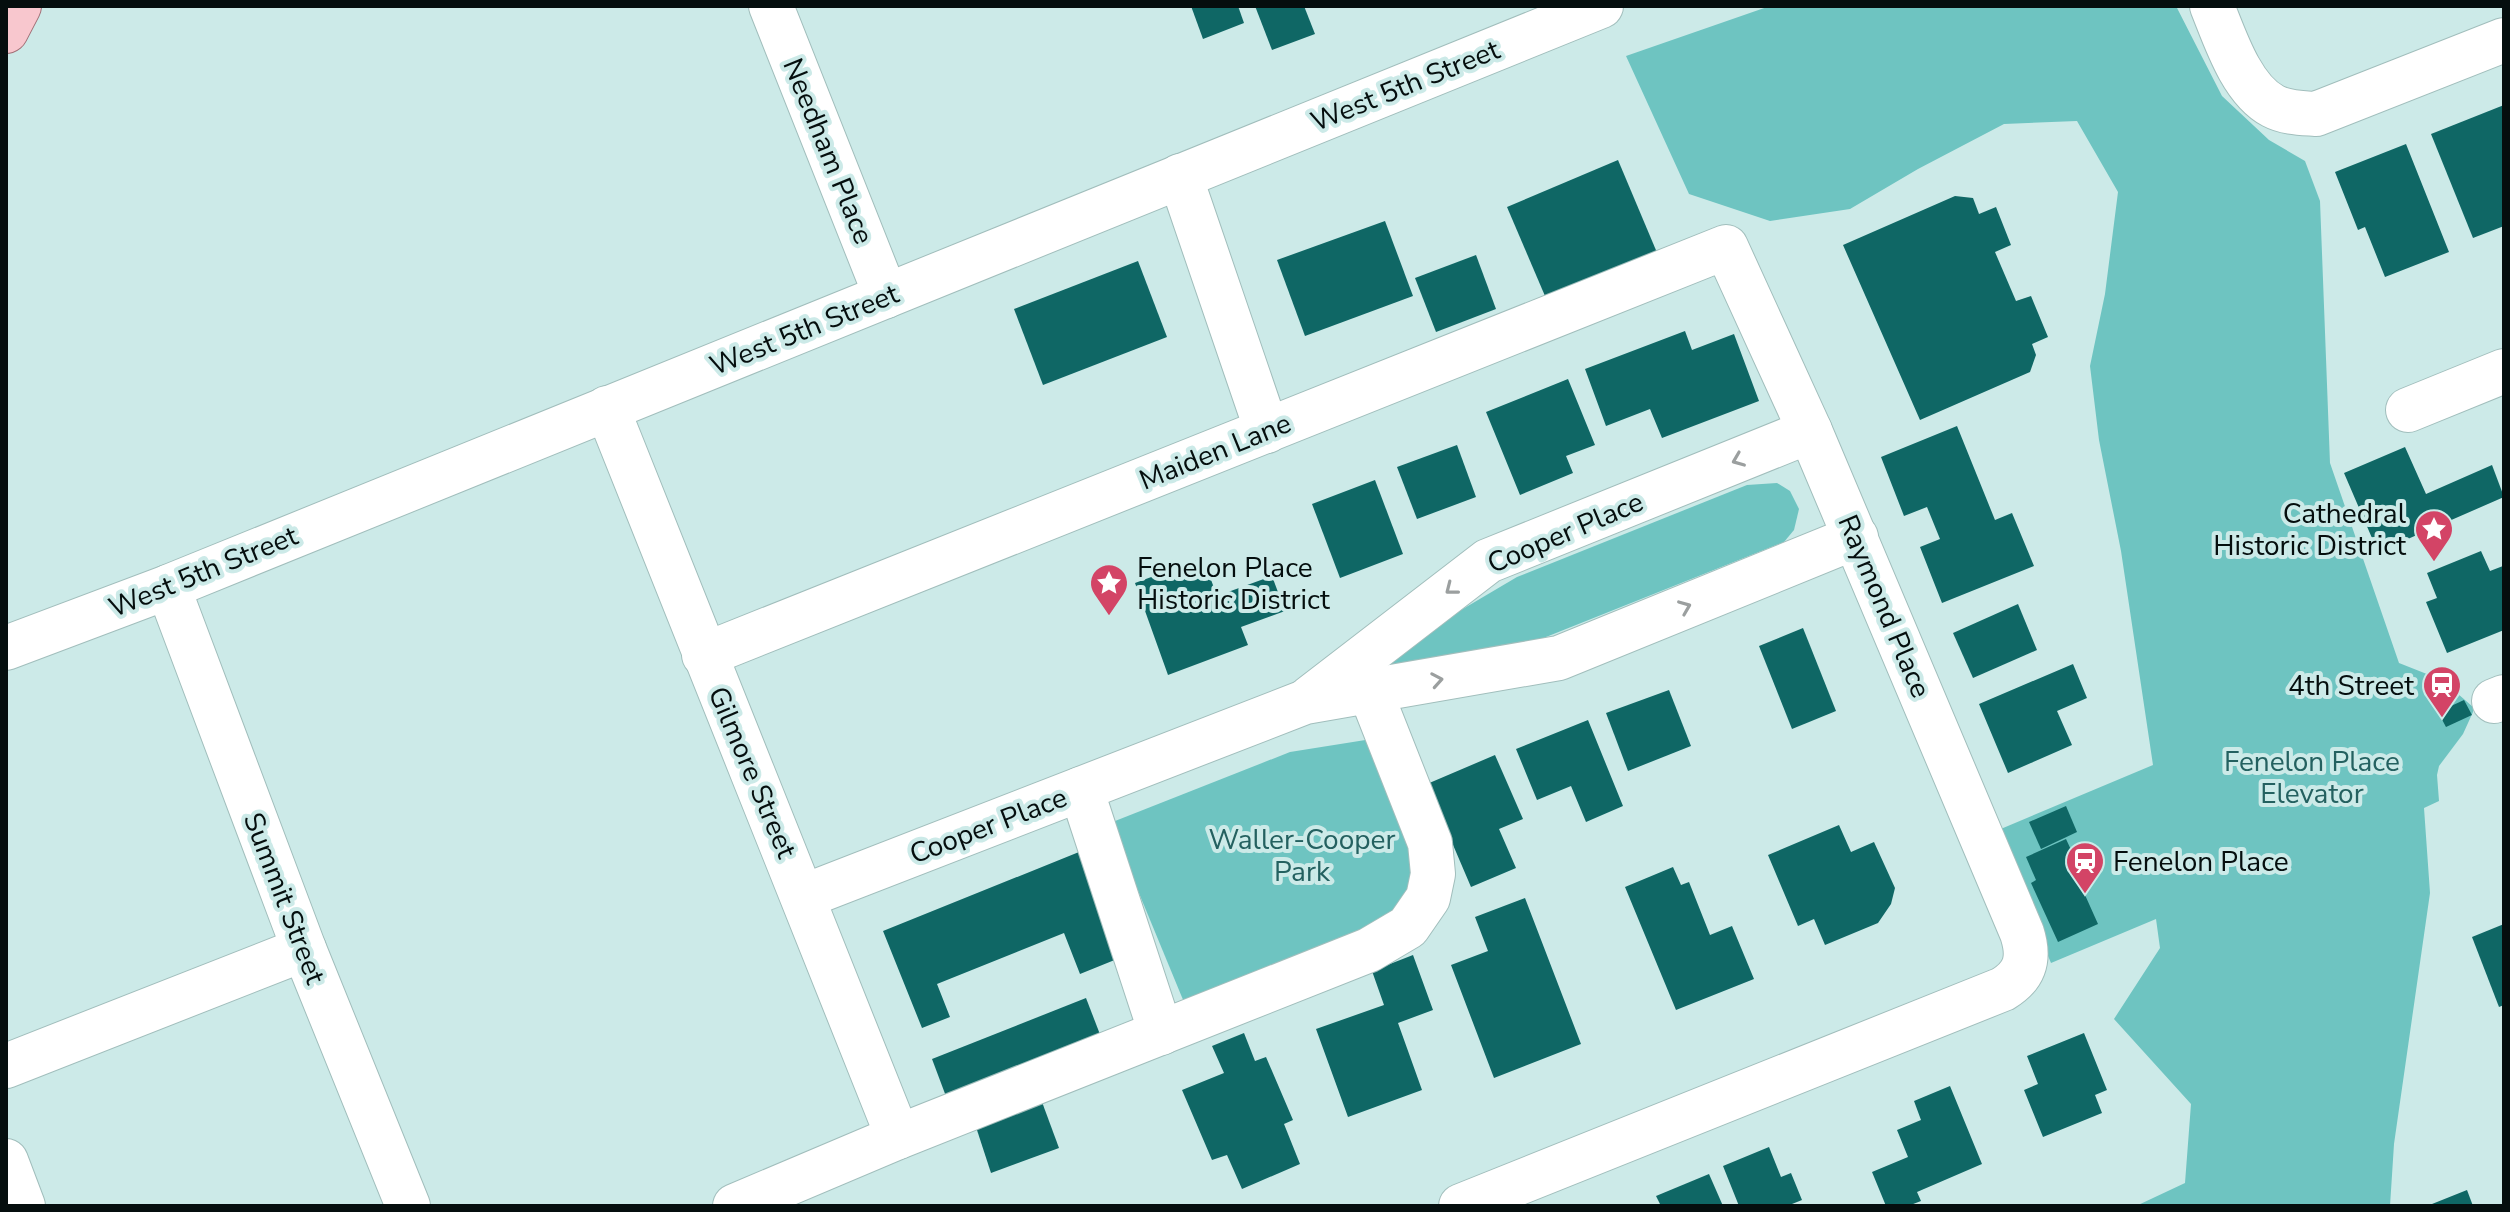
<svg xmlns="http://www.w3.org/2000/svg" width="2510" height="1212" font-family="'Nunito Sans',sans-serif">
<style>
.green{fill:#6ec4c1}
.building{fill:#0f6765}
.lines{fill:none;stroke-linecap:round;stroke-linejoin:round}
.minor-casing{stroke:#a1bebc;stroke-width:46}
.major-casing{stroke:#a06e75;stroke-width:46}
.minor{stroke:#fff;stroke-width:44}
.major{stroke:#f8c7ce;stroke-width:44}
.oneway{stroke:#9b9f9f}
.labels{text-anchor:middle;stroke-width:8;stroke-linejoin:round;paint-order:stroke}
.street-label{font-size:28px;fill:#050e0e;stroke:#cceae8}
.poi-label{font-size:28px;fill:#050e0e;stroke:#cceae8;text-anchor:end}
.park-label{font-size:28px;fill:#246160;stroke:#cceae8}
</style>
<rect width="100%" height="100%" fill="#cceae8"/>
<!-- green -->
<g class="green">
<polygon points="1770,6 2176,6 2222,96 2269,140 2305,161 2320,201 2330,463 2399,663 2442,680 2473,707 2473,712 2463,734 2439,766 2437,775 2439,801 2424,808 2430,893 2394,1144 2390,1206 2136,1206 2185,1183 2191,1104 2114,1019 2160,948 2156,919 2051,963 1996,831 2153,765 2121,551 2099,440 2090,366 2105,294 2118,192 2077,121 2004,124 1918,169 1850,209 1770,221 1689,194 1626,56"/>
<polygon points="1777,483 1790,491 1799,509 1794,530 1784,542 1541,639 1370,672 1368,665 1517,577 1747,485"/>
<polygon points="1378,738 1449,905 1186,1007 1110,823 1290,752"/>
</g>
<!-- building -->
<g class="building">
<polygon points="1191,6 1238,6 1244,23 1203,39"/>
<polygon points="1255,6 1304,6 1315,34 1272,50"/>
<polygon points="2504,105 2504,226 2473,238 2431,134"/>
<polygon points="2406,144 2449,252 2385,277 2365,227 2358,230 2335,172"/>
<polygon points="1618,160 1658,255 1548,303 1507,207"/>
<polygon points="1955,196 1973,198 1979,214 1996,207 2011,245 1995,252 2016,301 2031,296 2048,337 2032,344 2036,355 2030,372 1920,420 1843,245"/>
<polygon points="1385,221 1413,296 1305,336 1277,260"/>
<polygon points="1476,255 1496,309 1436,332 1415,278"/>
<polygon points="1138,261 1167,337 1043,385 1014,309"/>
<polygon points="1685,331 1692,350 1734,334 1759,401 1662,438 1650,409 1606,426 1585,369"/>
<polygon points="1568,379 1595,445 1566,456 1573,473 1520,495 1486,412"/>
<polygon points="1957,426 1995,520 2012,513 2034,566 1942,603 1920,547 1940,539 1927,507 1904,516 1881,457"/>
<polygon points="1457,445 1476,497 1417,519 1397,467"/>
<polygon points="2405,447 2426,494 2492,465 2504,497 2378,552 2344,473"/>
<polygon points="1375,480 1403,554 1340,578 1312,504"/>
<polygon points="2481,551 2490,571 2503,566 2504,568 2504,630 2447,653 2426,602 2437,598 2427,573"/>
<polygon points="1203,558 1217,596 1272,576 1285,611 1241,627 1248,645 1168,675 1135,583"/>
<polygon points="2018,604 2037,650 1973,678 1953,633"/>
<polygon points="1803,628 1836,711 1792,729 1759,646"/>
<polygon points="2073,664 2087,698 2057,711 2072,745 2008,773 1979,704"/>
<polygon points="1669,690 1691,746 1628,771 1606,713"/>
<polygon points="2464,700 2472,715 2446,727 2438,712"/>
<polygon points="1588,720 1623,806 1586,822 1571,786 1537,800 1516,749"/>
<polygon points="1495,755 1523,819 1499,829 1516,868 1471,887 1427,784"/>
<polygon points="2066,806 2077,832 2041,849 2029,822"/>
<polygon points="1839,825 1851,852 1874,842 1895,888 1891,904 1878,923 1825,945 1814,919 1798,926 1768,855"/>
<polygon points="2066,839 2085,880 2079,882 2081,886 2098,924 2058,942 2031,883 2036,880 2026,857"/>
<polygon points="1079,852 1122,957 1080,974 1064,933 937,984 950,1017 922,1028 883,931"/>
<polygon points="1673,867 1681,885 1689,882 1710,935 1732,926 1754,979 1676,1010 1625,887"/>
<polygon points="1525,898 1581,1044 1494,1078 1451,965 1488,951 1475,917"/>
<polygon points="2504,924 2504,1005 2499,1007 2472,937"/>
<polygon points="1413,955 1433,1010 1398,1023 1422,1090 1348,1117 1316,1029 1384,1005 1372,971"/>
<polygon points="1086,998 1101,1037 947,1099 932,1059"/>
<polygon points="1244,1033 1255,1061 1266,1057 1293,1120 1284,1124 1300,1164 1242,1189 1227,1155 1212,1160 1182,1090 1224,1073 1212,1046"/>
<polygon points="2084,1033 2107,1090 2095,1095 2102,1113 2043,1137 2024,1090 2038,1084 2027,1056"/>
<polygon points="1950,1086 1982,1164 1917,1192 1921,1201 1908,1206 1886,1206 1872,1172 1908,1157 1897,1130 1921,1120 1914,1101"/>
<polygon points="1042,1102 1059,1148 991,1173 976,1127"/>
<polygon points="1769,1147 1781,1177 1791,1173 1802,1200 1787,1206 1739,1206 1723,1166"/>
<polygon points="1709,1174 1723,1206 1661,1206 1656,1196"/>
<polygon points="2467,1190 2473,1206 2427,1206"/>
</g>
<g class="lines">
<defs>
<g id="minor">
<polyline points="771,6 886,296"/>
<path d="M2212 6C2225 38 2241 89 2273 106 2286 113 2302 113 2316 114L2504 40"/>
<polyline points="1180,176 1267,431"/>
<path d="M607 408C702 652 803 893 898 1137"/>
<polyline points="2408,410 2504,371"/>
<polyline points="168,587 304,949 408,1206"/>
<polyline points="6,648 168,587 1601,6"/>
<path d="M704 655 1726 247 1810 431 2022 933C2030 958 2026 975 2003 989L1461 1206"/>
<polyline points="1310,698 1488,561 1810,431"/>
<polyline points="2494,701 2504,697"/>
<polyline points="1081,789 1161,1033"/>
<polyline points="805,896 1305,702 1559,658 1856,537"/>
<polyline points="6,1066 304,949"/>
<polyline points="6,1161 23,1206"/>
<polyline points="735,1206 898,1137 1369,950 1408,927 1428,898 1433,874 1430,843 1370,691"/>
</g>
<polyline id="major" points="6,31 19,6"/>
</defs>
<!-- minor casing -->
<use href="#minor" class="minor-casing"/>
<!-- major casing -->
<use href="#major" class="major-casing"/>
<!-- minor -->
<use href="#minor" class="minor"/>
<!-- major -->
<use href="#major" class="major"/>
</g>
<!-- one-way arrows -->
<defs><path id="oneway-chevron" d="M-2-3.5L2.5 0L-2 3.5" fill="none" stroke-width="1.6" stroke-linecap="round" stroke-linejoin="round" transform="scale(2)"/></defs>
<g class="oneway">
<use href="#oneway-chevron" transform="translate(1738 460) rotate(158)"/>
<use href="#oneway-chevron" transform="translate(1451 589) rotate(142)"/>
<use href="#oneway-chevron" transform="translate(1685 607) rotate(-22)"/>
<use href="#oneway-chevron" transform="translate(1437 680) rotate(-10)"/>
</g>
<!-- icons -->
<defs>
<symbol id="sight-pin" viewBox="-11 -11 22 30"><path d="M0 17L-7.5 6A9.5 9.5 0 1 1 7.5 6Z" fill="#d34466" stroke="#cceae8"/><path d="M0-6L1.8-2.2L6-1.7L2.9 1.2L3.7 5.4L0 3.3L-3.7 5.4L-2.9 1.2L-6-1.7L-1.8-2.2Z" fill="#fff"/></symbol>
<symbol id="station-pin" viewBox="-11 -11 22 30"><path d="M0 17L-7.5 6A9.5 9.5 0 1 1 7.5 6Z" fill="#d34466" stroke="#cceae8"/><path d="M-3-6H3Q5-6 5-4V2Q5 4 3 4L4.5 6H3L1.5 4h-3L-3 6H-4.5L-3 4Q-5 4-5 2V-4Q-5-6-3-6ZM-3.5-4v3h7v-3ZM-3.5 1v1.5H-2V1ZM2 1v1.5H3.5V1Z" fill="#fff"/></symbol>
</defs>
<g fill-rule="evenodd">
<use href="#sight-pin" x="2412" y="507" width="44" height="60"/>
<use href="#sight-pin" x="1087" y="561" width="44" height="60"/>
<use href="#station-pin" x="2420" y="663" width="44" height="60"/>
<use href="#station-pin" x="2063" y="839" width="44" height="60"/>
</g>
<g class="labels">
<!-- street labels -->
<g class="street-label">
<text transform="translate(1405 85) rotate(-22)" y="10">West 5th Street</text>
<text transform="translate(829 151) rotate(68)" y="10">Needham Place</text>
<text transform="translate(804 329) rotate(-22)" y="10">West 5th Street</text>
<text transform="translate(1215 451) rotate(-22)" y="10">Maiden Lane</text>
<text transform="translate(1565 532) rotate(-23)" y="10">Cooper Place</text>
<text transform="translate(203 571) rotate(-22)" y="10">West 5th Street</text>
<text transform="translate(1885 606) rotate(67)" y="10">Raymond Place</text>
<text transform="translate(753 772) rotate(67)" y="10">Gilmore Street</text>
<text transform="translate(988 825) rotate(-21)" y="10">Cooper Place</text>
<text transform="translate(285 898) rotate(69)" y="10">Summit Street</text>
</g>
<!-- poi labels -->
<g class="poi-label">
<text x="2406" y="523">Cathedral<tspan x="2406" dy="32">Historic District</tspan></text>
<text x="1137" y="577" text-anchor="start">Fenelon Place<tspan x="1137" dy="32">Historic District</tspan></text>
<text x="2414" y="695">4th Street</text>
<text x="2113" y="871" text-anchor="start">Fenelon Place</text>
</g>
<!-- park labels -->
<g class="park-label">
<text x="2312" y="771">Fenelon Place<tspan x="2312" dy="32">Elevator</tspan></text>
<text x="1302" y="849">Waller-Cooper<tspan x="1302" dy="32">Park</tspan></text>
</g>
</g>
<!-- border -->
<rect width="2510" height="1212" fill="none" stroke="#050e0e" stroke-width="16"/>
</svg>
